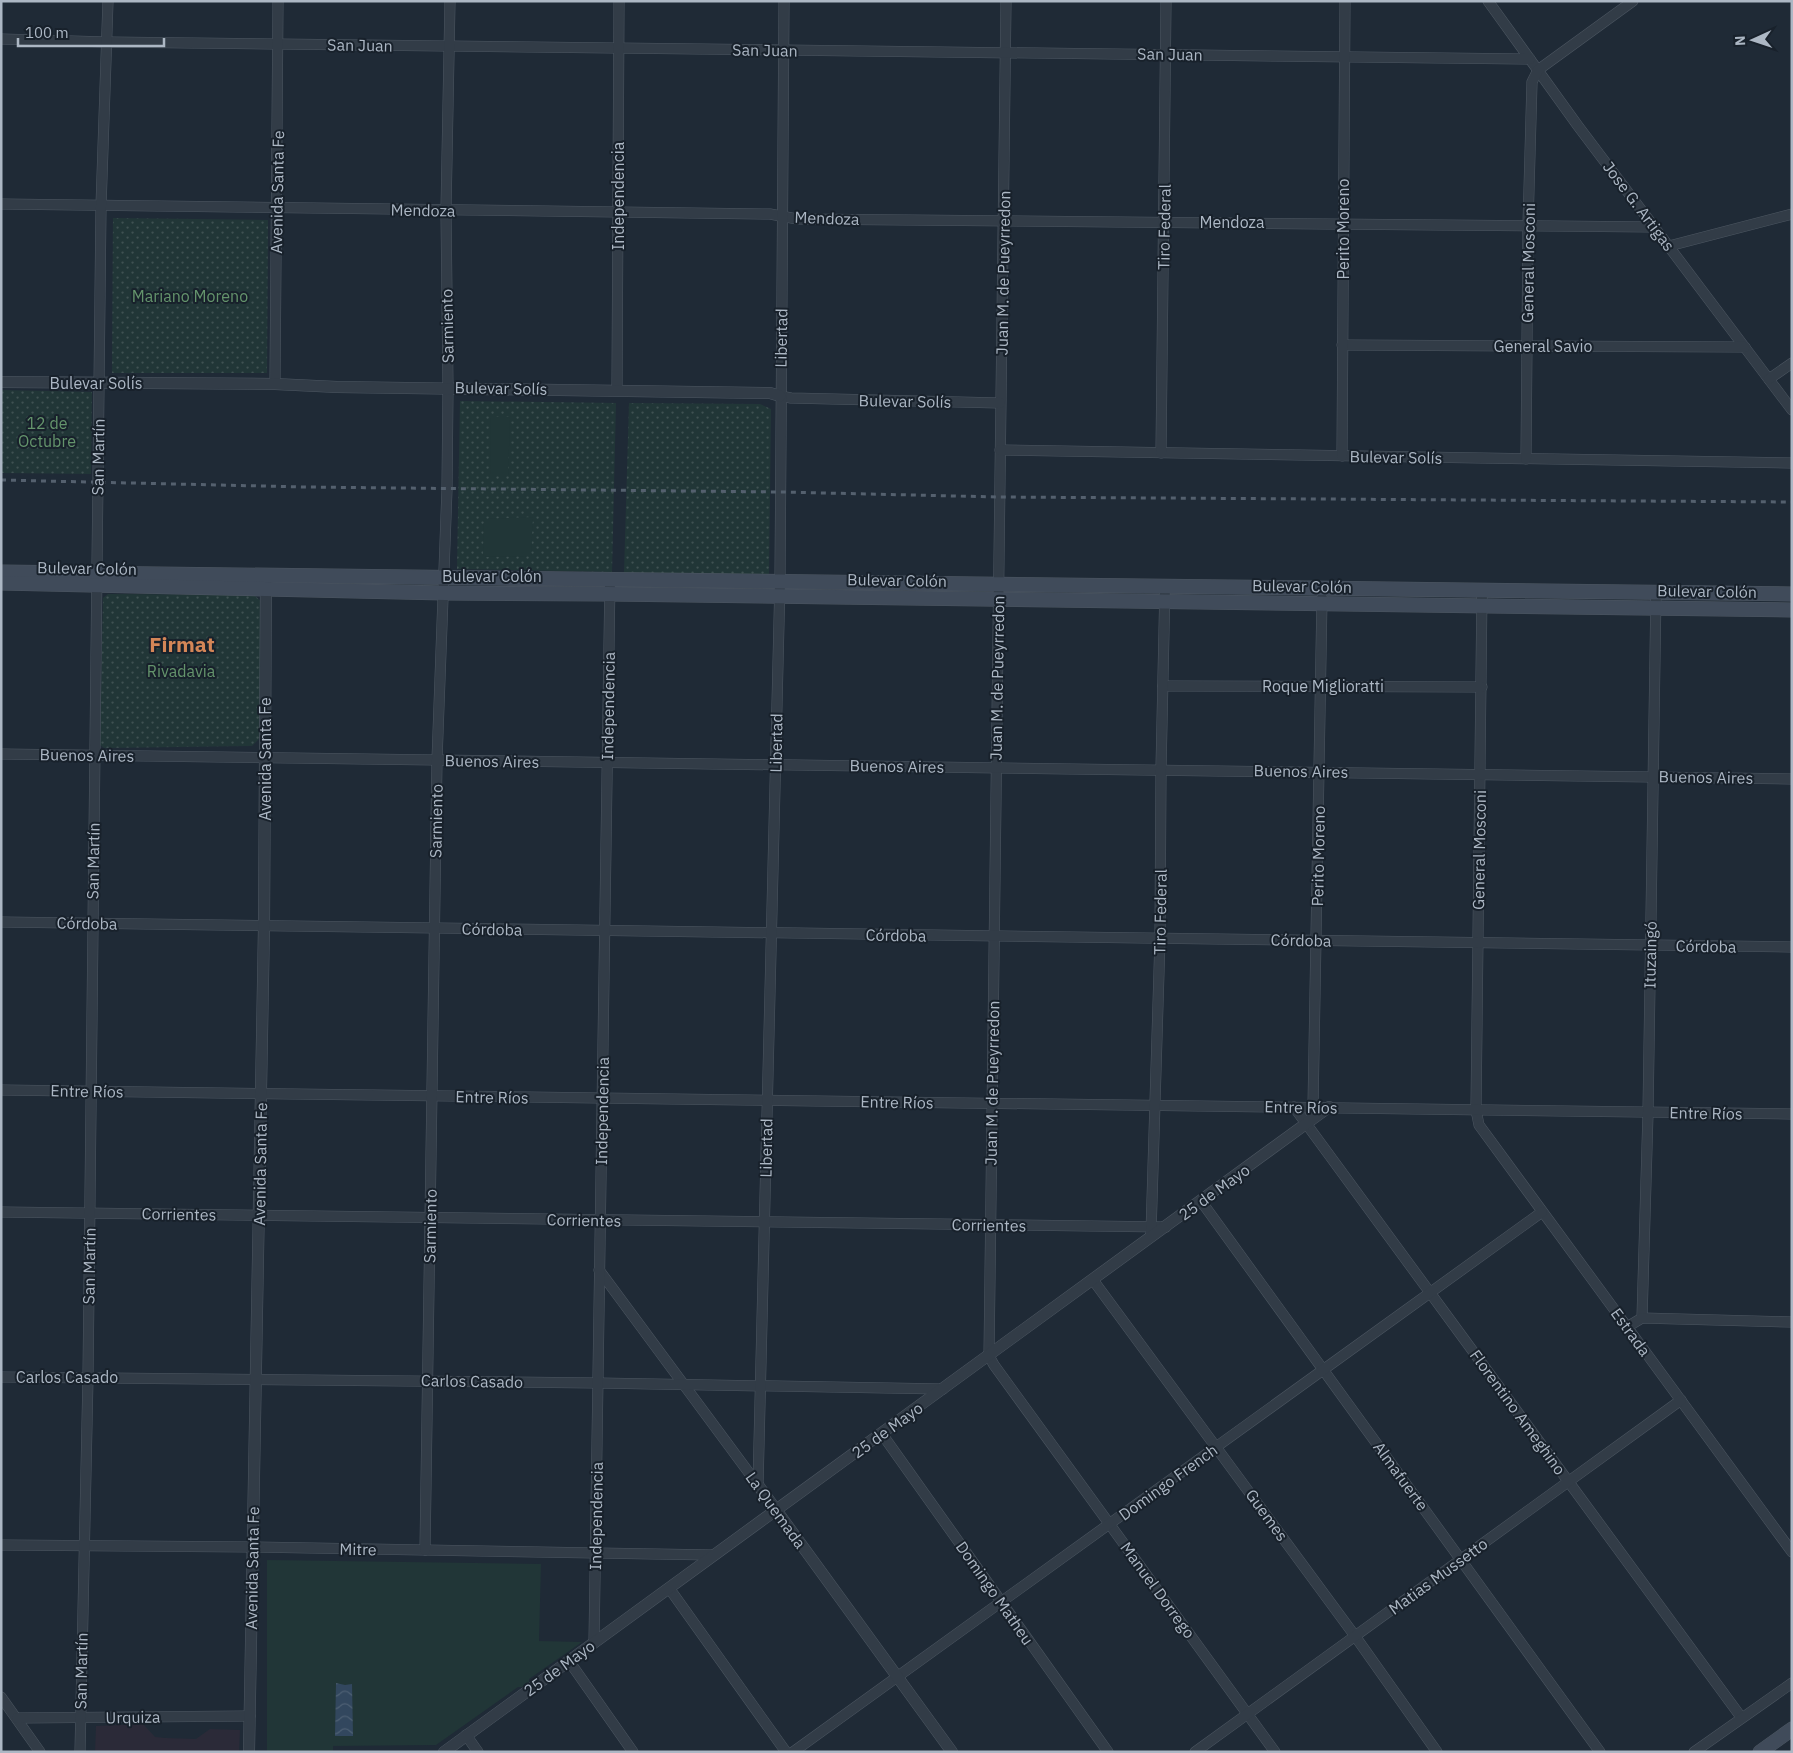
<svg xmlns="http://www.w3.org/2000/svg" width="1793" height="1753" font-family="'IBM Plex Sans',sans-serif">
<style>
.medical{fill:#2b2a38}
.green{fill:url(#green-dots)}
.pitch{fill:#213637}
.water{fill:url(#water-waves)}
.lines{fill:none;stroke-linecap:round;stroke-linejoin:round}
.minor-casing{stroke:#4d5762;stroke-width:11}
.tertiary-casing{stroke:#4d5762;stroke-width:12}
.secondary-casing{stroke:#4d5762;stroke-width:15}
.minor{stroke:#323c47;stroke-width:10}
.tertiary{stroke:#323c47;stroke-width:11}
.secondary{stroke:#404b5a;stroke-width:14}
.rail{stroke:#54606e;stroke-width:3;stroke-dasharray:5 5;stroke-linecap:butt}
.labels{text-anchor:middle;stroke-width:4;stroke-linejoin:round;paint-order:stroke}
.street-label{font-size:16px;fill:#acb7c4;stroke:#18212b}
.park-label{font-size:16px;fill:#64946c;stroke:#18212b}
.district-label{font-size:21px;font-weight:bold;fill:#d48657;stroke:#18212b}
</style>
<defs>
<pattern id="green-dots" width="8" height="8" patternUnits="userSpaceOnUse" patternTransform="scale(1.25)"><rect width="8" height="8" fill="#213637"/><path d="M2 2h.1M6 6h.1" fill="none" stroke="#3f5152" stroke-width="1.8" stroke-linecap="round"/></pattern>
<pattern id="water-waves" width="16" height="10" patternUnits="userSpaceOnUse" patternTransform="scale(1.25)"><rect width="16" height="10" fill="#32475e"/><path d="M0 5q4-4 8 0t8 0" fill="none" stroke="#4d5f73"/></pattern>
</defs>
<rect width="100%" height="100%" fill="#1f2a36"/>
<!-- medical -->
<polygon class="medical" points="143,1724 155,1737 166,1738 196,1739 210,1729 240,1730 239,1752 95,1752 96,1726"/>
<!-- green -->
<g class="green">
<polygon points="113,218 268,220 267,373 112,373"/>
<polygon points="1,390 92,392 91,474 1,473"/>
<polygon points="460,401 616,403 612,572 457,569"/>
<polygon points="629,403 760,404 771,409 769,575 624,573"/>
<polygon points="108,594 254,595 262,602 260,738 252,746 104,748 100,745 103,598"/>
</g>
<!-- pitch -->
<g class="pitch">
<polygon points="491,417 510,417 508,475 490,475"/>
<polygon points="533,517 531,556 483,557 484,519"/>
<polygon points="267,1560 541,1564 539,1641 582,1642 529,1679 529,1687 518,1687 436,1745 333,1746 333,1752 267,1752"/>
</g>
<!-- water -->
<polygon class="water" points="336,1683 345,1685 352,1684 353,1736 335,1736"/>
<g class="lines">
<defs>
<g id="minor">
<polyline points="1006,1 989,1356 994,1365 1275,1752"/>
<polyline points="1488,1 1578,126 1792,410"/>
<polyline points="1,39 107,42 1530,59"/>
<polyline points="1,204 770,214 797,219 1654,227"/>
<polyline points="1669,246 1792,214"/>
<polyline points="1342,345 1745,347"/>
<polyline points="1769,379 1792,363"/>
<polyline points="275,384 278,1"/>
<polyline points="617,390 619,1"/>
<polyline points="780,396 791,398 1000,403"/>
<polyline points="1000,450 1792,463"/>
<polyline points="1161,453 1166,1"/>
<polyline points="1342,456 1345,1"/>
<polyline points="1526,459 1528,225 1532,82 1538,70 1633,1"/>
<polyline points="1482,590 1476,1110 1479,1125 1792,1552"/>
<polyline points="1163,686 1482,687"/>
<polyline points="1,754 1792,779"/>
<polyline points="1,922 1792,947"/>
<polyline points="1,1090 1792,1114"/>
<polyline points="1294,1107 1741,1717"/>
<polyline points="1311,1113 1313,1107 1322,598"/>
<polyline points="1201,1201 1600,1752"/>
<polyline points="1,1212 1166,1227"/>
<polyline points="1151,1233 1160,939 1161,769 1165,585"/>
<polyline points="599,1270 758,1485"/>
<polyline points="1093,1280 1355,1636 1437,1752"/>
<polyline points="1642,1318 1648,1113 1656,592"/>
<polyline points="1627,1327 1642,1318 1792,1322"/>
<polyline points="1,1377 598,1383 943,1389"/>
<polyline points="882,1434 1108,1752"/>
<polyline points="758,1485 780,581 784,1"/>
<polyline points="1,1545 253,1547 714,1555"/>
<polyline points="425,1550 437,760 447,489 448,388 446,210 450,1"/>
<polyline points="669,1588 786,1752"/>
<polyline points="594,1643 610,579"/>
<polyline points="569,1661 633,1752"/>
<polyline points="1,1697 40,1752"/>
<polyline points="17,1718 250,1716"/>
<polyline points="466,1735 478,1752"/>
<polyline points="80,1752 88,1377 101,206 108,1"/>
<polyline points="793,1752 1542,1212"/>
<polyline points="1195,1752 1681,1400"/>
<polyline points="1694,1752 1792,1683"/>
</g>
<g id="tertiary">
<polyline points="1,382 275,384 337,387 770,393 780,396"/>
<polyline points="758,1485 952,1752"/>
<polyline points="249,1752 264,926 266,581"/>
<polyline points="444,1752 1329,1107"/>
</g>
<g id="secondary">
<polyline points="1,572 1792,594"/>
<polyline points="1,583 444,593 609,594 1792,610"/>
<polyline points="1760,1752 1792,1729"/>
</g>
</defs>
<!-- minor casing -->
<use href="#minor" class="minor-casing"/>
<!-- tertiary casing -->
<use href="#tertiary" class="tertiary-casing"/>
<!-- secondary casing -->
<use href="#secondary" class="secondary-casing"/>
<!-- minor -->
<use href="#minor" class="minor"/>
<!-- tertiary -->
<use href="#tertiary" class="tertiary"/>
<!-- secondary -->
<use href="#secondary" class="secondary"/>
<!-- rail -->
<polyline class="rail" points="1,480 305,487 781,492 999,497 1792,502"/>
</g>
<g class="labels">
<!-- street labels -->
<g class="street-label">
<text transform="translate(360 45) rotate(1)" y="6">San Juan</text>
<text transform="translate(765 50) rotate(1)" y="6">San Juan</text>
<text transform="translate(1170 54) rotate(1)" y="6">San Juan</text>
<text transform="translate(277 192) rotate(-89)" y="6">Avenida Santa Fe</text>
<text transform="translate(618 196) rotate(-90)" y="6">Independencia</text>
<text transform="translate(1639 206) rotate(53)" y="6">Jose G. Artigas</text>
<text transform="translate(423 210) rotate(1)" y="6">Mendoza</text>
<text transform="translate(827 218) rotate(2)" y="6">Mendoza</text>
<text x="1232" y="228">Mendoza</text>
<text transform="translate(1164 227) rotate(-89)" y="6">Tiro Federal</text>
<text transform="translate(1343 229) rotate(-90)" y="6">Perito Moreno</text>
<text transform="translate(1528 263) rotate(-89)" y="6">General Mosconi</text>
<text transform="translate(1003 273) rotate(-89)" y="6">Juan M. de Pueyrredon</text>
<text transform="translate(447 326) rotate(-91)" y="6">Sarmiento</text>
<text transform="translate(781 338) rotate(-89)" y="6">Libertad</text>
<text x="1543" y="352">General Savio</text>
<text x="96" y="389">Bulevar Solís</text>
<text transform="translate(501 388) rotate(1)" y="6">Bulevar Solís</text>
<text transform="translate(905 401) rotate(1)" y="6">Bulevar Solís</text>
<text transform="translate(98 457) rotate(-89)" y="6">San Martín</text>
<text transform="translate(1396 457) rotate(1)" y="6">Bulevar Solís</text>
<text transform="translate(87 568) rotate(1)" y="6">Bulevar Colón</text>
<text x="492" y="582">Bulevar Colón</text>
<text transform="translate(897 580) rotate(1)" y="6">Bulevar Colón</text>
<text transform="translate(1302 586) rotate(1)" y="6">Bulevar Colón</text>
<text transform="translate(1707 591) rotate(1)" y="6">Bulevar Colón</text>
<text transform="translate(997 678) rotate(-89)" y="6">Juan M. de Pueyrredon</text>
<text x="1323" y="692">Roque Miglioratti</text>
<text transform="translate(608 706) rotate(-89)" y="6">Independencia</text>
<text transform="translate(776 743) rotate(-89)" y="6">Libertad</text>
<text transform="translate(87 755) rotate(1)" y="6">Buenos Aires</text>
<text transform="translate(265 759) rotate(-90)" y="6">Avenida Santa Fe</text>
<text transform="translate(492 761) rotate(1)" y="6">Buenos Aires</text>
<text transform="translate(897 766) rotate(1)" y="6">Buenos Aires</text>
<text transform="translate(1301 771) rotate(1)" y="6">Buenos Aires</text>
<text transform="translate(1706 777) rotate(1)" y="6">Buenos Aires</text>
<text transform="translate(436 821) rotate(-89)" y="6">Sarmiento</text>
<text transform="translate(1479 850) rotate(-89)" y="6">General Mosconi</text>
<text transform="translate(1318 856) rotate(-89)" y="6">Perito Moreno</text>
<text transform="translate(93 861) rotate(-89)" y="6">San Martín</text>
<text transform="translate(1160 912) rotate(-89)" y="6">Tiro Federal</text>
<text transform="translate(87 923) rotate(1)" y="6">Córdoba</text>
<text transform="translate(492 929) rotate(1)" y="6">Córdoba</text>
<text transform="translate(896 935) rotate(1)" y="6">Córdoba</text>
<text transform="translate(1301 940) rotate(1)" y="6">Córdoba</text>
<text transform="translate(1706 946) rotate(1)" y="6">Córdoba</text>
<text transform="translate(1650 955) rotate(-89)" y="6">Ituzaingó</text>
<text transform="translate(992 1083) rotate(-89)" y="6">Juan M. de Pueyrredon</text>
<text transform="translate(87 1091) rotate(1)" y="6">Entre Ríos</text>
<text transform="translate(492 1097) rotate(1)" y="6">Entre Ríos</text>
<text transform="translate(897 1102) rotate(1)" y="6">Entre Ríos</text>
<text transform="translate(1301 1107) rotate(1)" y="6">Entre Ríos</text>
<text transform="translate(602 1111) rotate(-89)" y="6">Independencia</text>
<text transform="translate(1706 1113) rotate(1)" y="6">Entre Ríos</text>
<text transform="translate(766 1148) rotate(-89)" y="6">Libertad</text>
<text transform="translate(260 1164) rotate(-89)" y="6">Avenida Santa Fe</text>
<text transform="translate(1214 1192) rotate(-36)" y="6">25 de Mayo</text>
<text transform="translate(179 1214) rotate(1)" y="6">Corrientes</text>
<text transform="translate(584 1220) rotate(1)" y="6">Corrientes</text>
<text transform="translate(989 1225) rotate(1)" y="6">Corrientes</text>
<text transform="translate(430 1226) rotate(-89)" y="6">Sarmiento</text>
<text transform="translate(89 1266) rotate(-89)" y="6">San Martín</text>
<text transform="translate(1631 1332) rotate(54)" y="6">Estrada</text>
<text x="67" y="1383">Carlos Casado</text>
<text transform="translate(472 1381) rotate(1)" y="6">Carlos Casado</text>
<text transform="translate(1518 1412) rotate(54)" y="6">Florentino Ameghino</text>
<text transform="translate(887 1430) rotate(-36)" y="6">25 de Mayo</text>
<text transform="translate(1401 1476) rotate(54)" y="6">Almafuerte</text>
<text transform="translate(1168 1482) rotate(-36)" y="6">Domingo French</text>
<text transform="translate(776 1510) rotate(54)" y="6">La Quemada</text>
<text transform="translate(1267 1515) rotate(54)" y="6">Guemes</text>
<text transform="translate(596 1516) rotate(-89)" y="6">Independencia</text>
<text transform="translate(358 1549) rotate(1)" y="6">Mitre</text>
<text transform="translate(252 1568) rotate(-89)" y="6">Avenida Santa Fe</text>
<text transform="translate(1438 1576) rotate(-36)" y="6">Matias Mussetto</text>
<text transform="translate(1158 1590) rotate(54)" y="6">Manuel Dorrego</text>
<text transform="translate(995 1593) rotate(55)" y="6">Domingo Matheu</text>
<text transform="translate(559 1668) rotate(-36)" y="6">25 de Mayo</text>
<text transform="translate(81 1671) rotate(-89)" y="6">San Martín</text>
<text transform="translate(133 1717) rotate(-1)" y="6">Urquiza</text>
</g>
<!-- park labels -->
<g class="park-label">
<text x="190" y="302">Mariano Moreno</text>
<text x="47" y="429">12 de<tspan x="47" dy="18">Octubre</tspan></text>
<text x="181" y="677">Rivadavia</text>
</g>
<!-- district labels -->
<g class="district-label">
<text x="182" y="652">Firmat</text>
</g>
</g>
<!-- border -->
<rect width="1793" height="1753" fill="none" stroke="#acb7c4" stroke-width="5"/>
<!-- north arrow -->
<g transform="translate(1753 40) rotate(267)" stroke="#18212b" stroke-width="4" paint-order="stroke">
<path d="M0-4L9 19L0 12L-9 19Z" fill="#acb7c4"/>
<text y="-8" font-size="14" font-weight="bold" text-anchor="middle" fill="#acb7c4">N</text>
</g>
<!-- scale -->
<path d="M18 38v8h146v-8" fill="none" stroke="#acb7c4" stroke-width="2.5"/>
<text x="25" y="38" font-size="15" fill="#acb7c4" stroke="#18212b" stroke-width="4" paint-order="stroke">100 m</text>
</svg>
